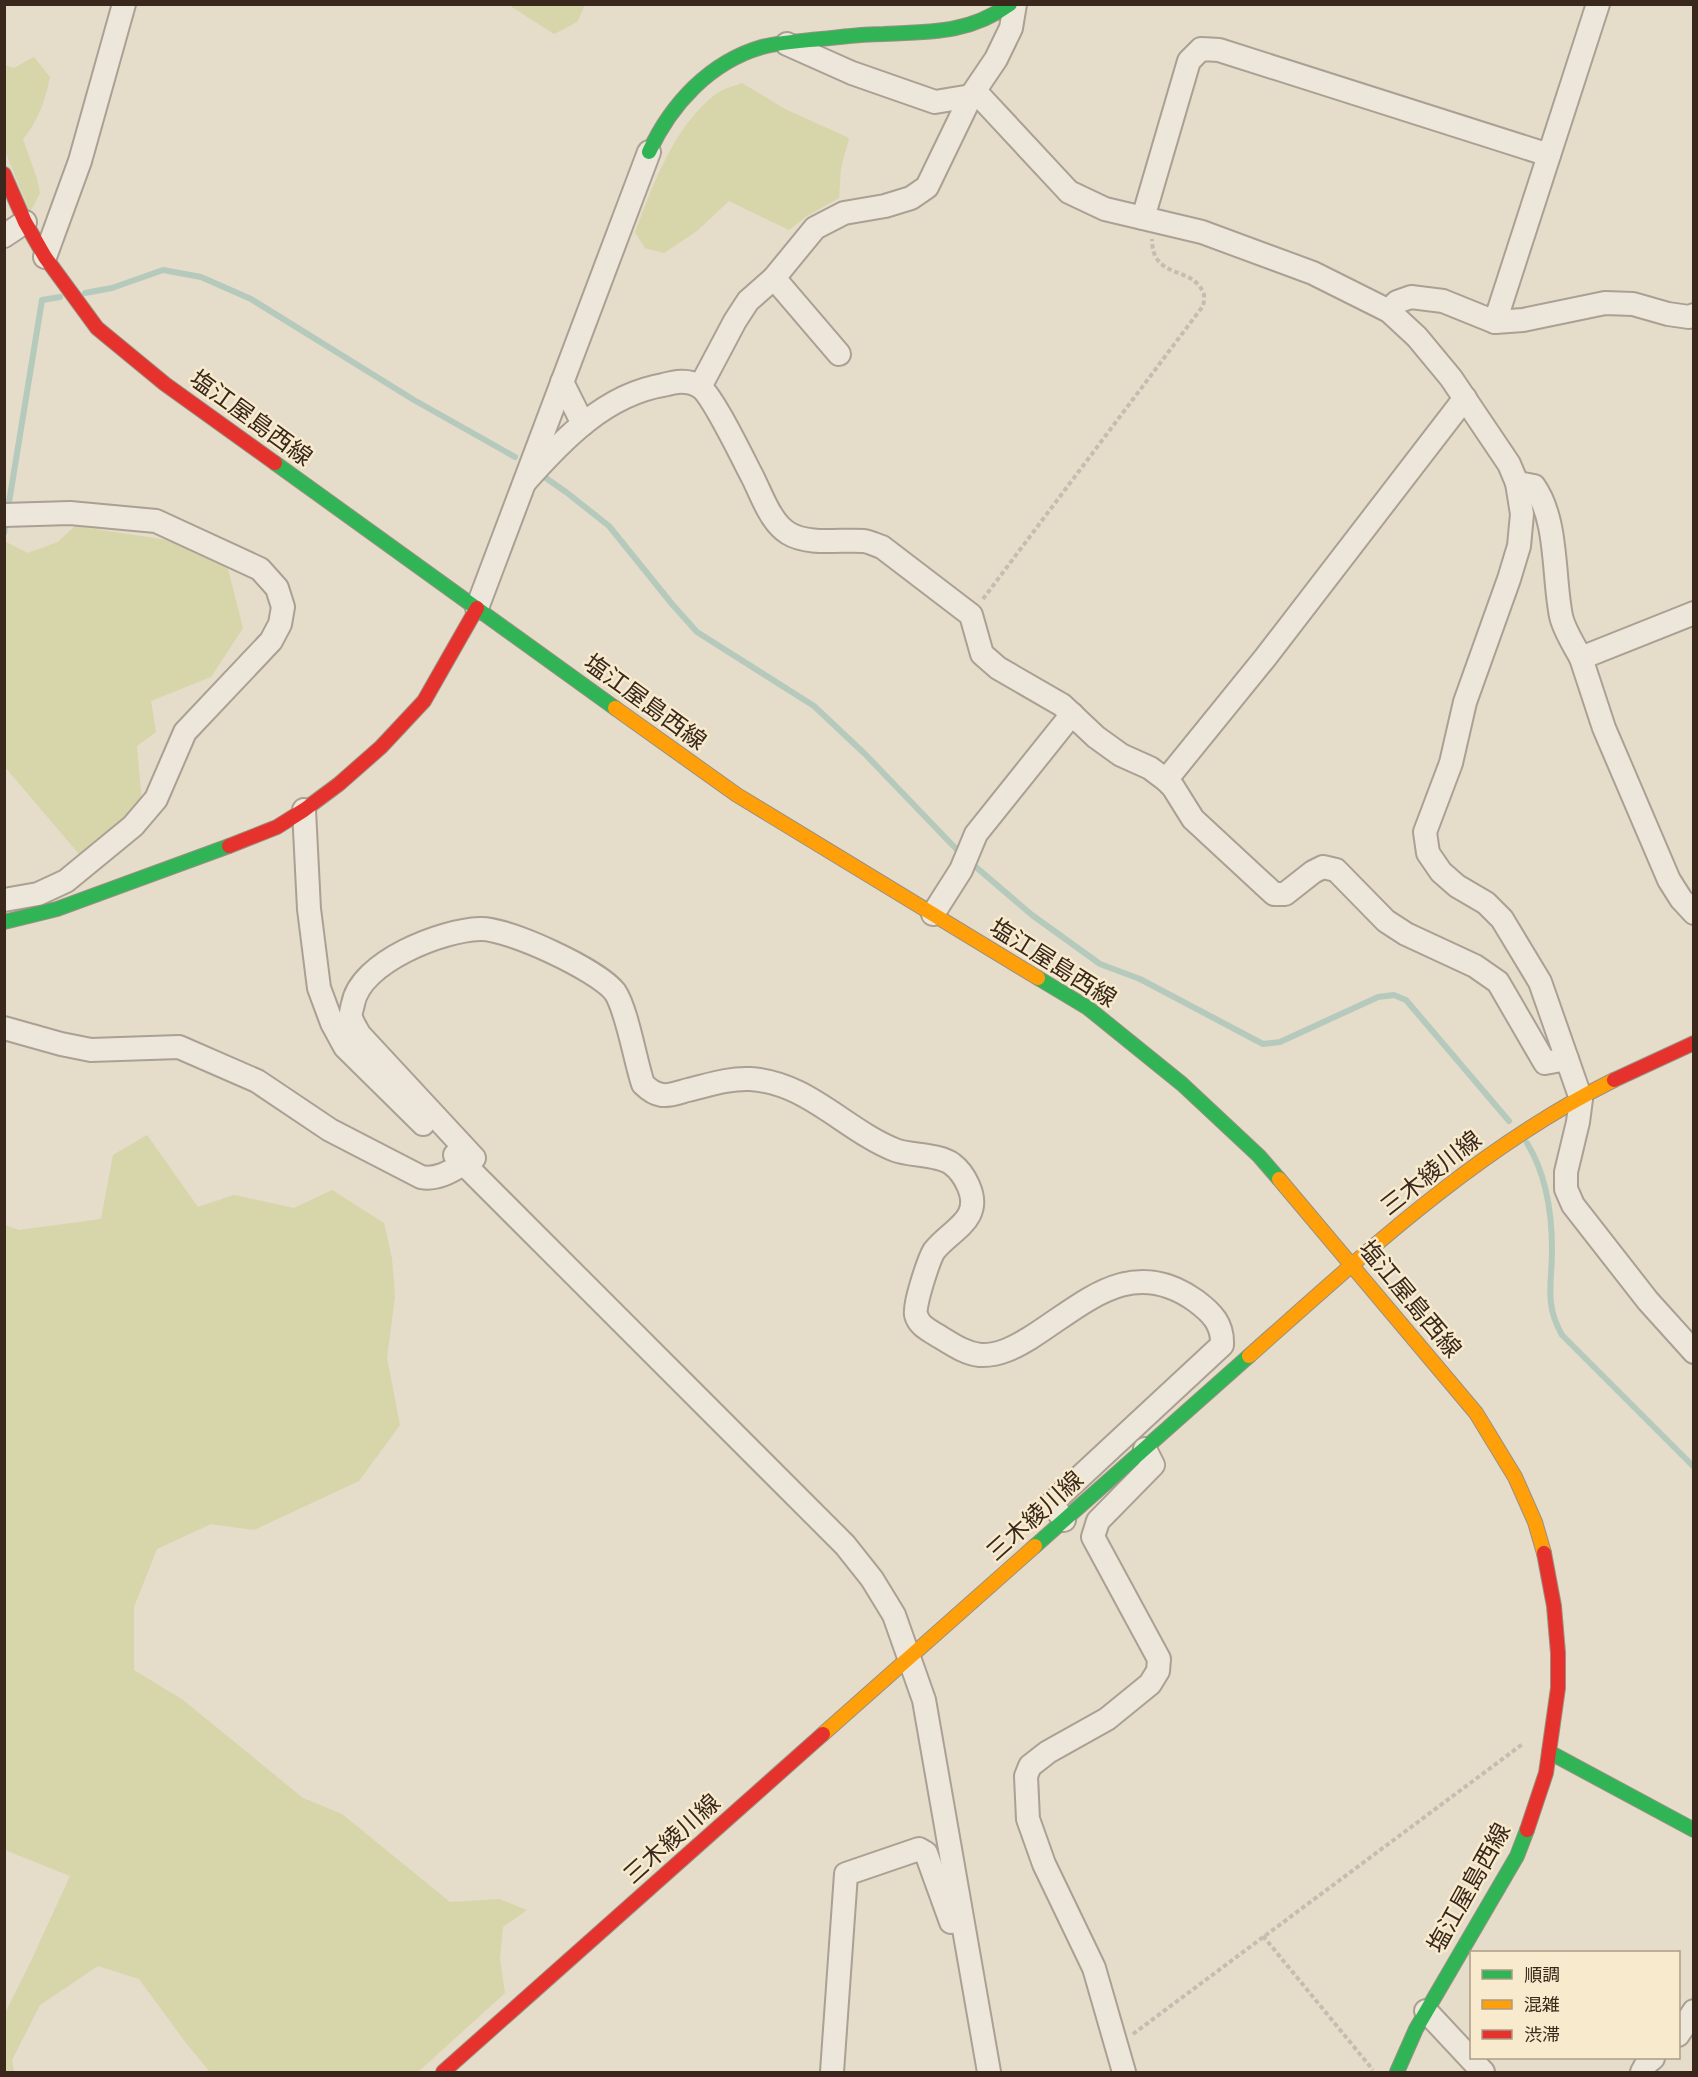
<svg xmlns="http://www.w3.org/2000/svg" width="1698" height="2077" font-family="'Zilla Slab','Noto Sans JP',serif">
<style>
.green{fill:#d7d5aa}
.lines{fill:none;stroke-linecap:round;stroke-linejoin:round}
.stream{stroke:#b5cabc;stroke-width:6}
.street-casing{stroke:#aaa093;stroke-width:26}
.fast-casing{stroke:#999083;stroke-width:16}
.slow-casing{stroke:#999083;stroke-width:16}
.jam-casing{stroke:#999083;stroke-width:16}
.path{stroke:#c5bdb2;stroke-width:4;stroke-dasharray:4.5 3;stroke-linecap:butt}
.street{stroke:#ede6db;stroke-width:22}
.fast{stroke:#30b455;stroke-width:14}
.slow{stroke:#ff9f0a;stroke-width:14}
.jam{stroke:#e5322d;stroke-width:14}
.labels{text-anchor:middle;stroke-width:5;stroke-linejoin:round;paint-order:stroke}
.street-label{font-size:24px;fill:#39281b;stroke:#f8eacd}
</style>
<rect width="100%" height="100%" fill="#e5dcc9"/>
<!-- green -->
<g class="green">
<polygon points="509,5 585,5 577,22 554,34"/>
<path d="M34 57 50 77C45 100 39 120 23 139L37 179 40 193 30 212 5 151 4 65 14 68Z"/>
<path d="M742 83 785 109 849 138 841 168 839 198 807 216 789 230 729 201 697 231 664 253 645 248 635 232C653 185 674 126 716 94 723 89 734 86 742 83Z"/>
<polygon points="75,526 187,543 228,569 243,628 211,677 151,701 156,732 137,746 142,803 79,854 5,767 4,541 28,553 58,542"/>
<polygon points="147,1135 198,1207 234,1195 294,1208 332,1190 384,1223 392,1259 395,1296 387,1358 400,1425 359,1481 254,1530 211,1524 157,1549 134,1607 134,1670 183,1700 303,1798 342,1814 450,1902 499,1899 527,1910 503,1927 500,1959 505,1993 418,2072 210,2072 186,2043 139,1979 98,1966 40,2005 12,2060 14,2072 5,2072 5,2013 31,1961 70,1876 5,1850 5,1225 19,1230 101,1219 113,1155"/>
</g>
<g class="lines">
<!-- stream -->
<g class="stream">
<polyline points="85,293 112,288 163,270 201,277 251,299 414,400 515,457"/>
<polyline points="543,476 566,492 609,526 672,604 697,632 814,706 865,754 962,855"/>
<polyline points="4,533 42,300 60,297"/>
<polyline points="970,862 1032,915 1100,964 1140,979 1263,1044 1280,1042 1378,997 1394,995 1406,1000 1509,1121"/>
<path d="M1527 1143C1546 1174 1552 1213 1552 1250 1552 1284 1544 1303 1562 1335L1694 1467"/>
</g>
<defs>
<g id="street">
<polyline points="787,44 852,73 935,102 971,96 996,59 1011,28 1015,4"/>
<polyline points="975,91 1069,192 1105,209 1202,232 1313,273 1389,311 1417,337 1451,378 1509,464 1517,483 1522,514 1519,546 1509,579 1465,702 1451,763 1425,832 1428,853 1441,872 1457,886 1486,903 1502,919 1540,982 1581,1099 1578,1122 1566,1172 1566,1189 1573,1205 1648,1301 1694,1352"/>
<polyline points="1143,218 1189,61 1201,49 1219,50 1549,155"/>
<polyline points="4,236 25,222"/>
<polyline points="45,257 80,161 124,4"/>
<polyline points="774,278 839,354"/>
<polyline points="1389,311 1397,302 1411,297 1443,301 1495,322 1523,320 1605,303 1633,304 1668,314 1689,317 1694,315"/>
<polyline points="1495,322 1598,4"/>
<polyline points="562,382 583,424"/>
<polyline points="700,387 735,321 748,301 774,278 815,228 844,213 885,206 911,198 927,187 971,96"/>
<path d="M525 482C562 440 605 395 663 385 675 382 687 379 699 386 712 394 743 459 752 476 761 493 770 522 788 533 809 546 841 539 864 541 870 542 876 545 882 547L971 615 982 654 998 668 1062 705 1096 737 1121 755 1150 768 1166 780 1173 787 1193 819 1274 894H1285L1313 872 1323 867 1336 870 1386 921 1406 934 1475 966 1498 982 1545 1063 1567 1059"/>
<path d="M1517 483 1534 486C1558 520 1553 576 1561 616 1564 630 1574 645 1581 658L1694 613"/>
<polyline points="4,515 70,513 156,521 260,569 277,588 283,607 280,624 271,641 185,732 156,799 133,826 66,881 38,894 4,900"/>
<polyline points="477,608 649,152"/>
<polyline points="1581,658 1604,728 1669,880 1681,899 1694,913"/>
<polyline points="1166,780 1265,658 1465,398"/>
<polyline points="304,810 309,909 319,988 332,1023 345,1047 423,1124"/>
<polyline points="933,914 961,870 976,834 1072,714"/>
<path d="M4 1028 61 1044 91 1050 179 1047 257 1081 330 1130 421 1177C440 1181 457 1167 474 1158L359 1034C357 1029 352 1023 351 1017 350 1014 352 1008 353 1004 360 962 442 930 480 929 508 928 598 970 615 992 627 1010 635 1060 643 1084 648 1089 654 1094 662 1095 670 1096 680 1092 688 1090 709 1085 729 1078 750 1079 807 1082 845 1130 895 1150 911 1156 938 1154 952 1164 960 1170 964 1176 968 1185 984 1220 951 1229 934 1251 929 1259 913 1307 916 1315 919 1325 927 1329 935 1334 949 1342 963 1353 980 1355 999 1356 1015 1347 1030 1338 1084 1304 1131 1254 1196 1301 1212 1313 1223 1324 1222 1345L1052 1503 1064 1520"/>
<polyline points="455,1155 845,1545 872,1579 894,1615 924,1700 989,2072"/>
<polyline points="1426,2011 1483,2072"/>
<polyline points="1678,2035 1694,2011"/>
<polyline points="832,2072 846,1874 919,1849 926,1853 951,1922"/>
<polyline points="1124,2072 1094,1968 1044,1864 1028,1819 1026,1776 1030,1766 1048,1752 1107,1719 1150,1684 1158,1671 1159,1659 1093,1537 1098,1521 1153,1465 1145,1449"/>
<polyline points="1642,2072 1647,2063 1653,2058"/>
</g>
<g id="fast">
<path d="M649 152C671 104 710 62 762 47 781 42 801 41 821 39 842 37 863 34 884 34 932 32 970 33 1010 4"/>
<polyline points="275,463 615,708"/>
<polyline points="4,922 57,909 229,846"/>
<polyline points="1038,978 1088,1008 1182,1084 1259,1156 1279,1179"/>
<polyline points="1035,1546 1249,1356"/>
<polyline points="1549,1752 1694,1830"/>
<polyline points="1397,2072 1416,2029 1517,1856 1527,1830"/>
</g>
<g id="slow">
<polyline points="615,708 737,795 1038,978"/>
<polyline points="1279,1179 1476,1413 1515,1477 1535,1522 1544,1553"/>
<path d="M1249 1356C1363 1255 1477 1148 1614 1080"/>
<polyline points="823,1734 1035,1546"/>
</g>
<g id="jam">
<polyline points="4,174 25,222 45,257 97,328 165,384 275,463"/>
<polyline points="229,846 277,827 304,810 339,784 381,747 424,701 477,608"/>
<polyline points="1614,1080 1694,1043"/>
<polyline points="1527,1830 1546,1773 1558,1688 1558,1653 1554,1606 1544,1553"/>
<polyline points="443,2072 823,1734"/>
</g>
</defs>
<!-- street casing -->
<use href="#street" class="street-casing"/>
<!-- fast casing -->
<use href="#fast" class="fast-casing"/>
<!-- slow casing -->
<use href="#slow" class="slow-casing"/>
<!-- jam casing -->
<use href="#jam" class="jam-casing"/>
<!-- path -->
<g class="path">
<path d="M983 599 1203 306C1204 302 1205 296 1203 292 1191 265 1152 280 1152 239"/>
<polyline points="1263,1936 1373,2070"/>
<polyline points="1133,2034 1524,1743"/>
</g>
<!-- street -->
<use href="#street" class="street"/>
<!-- fast -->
<use href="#fast" class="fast"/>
<!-- slow -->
<use href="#slow" class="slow"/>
<!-- jam -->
<use href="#jam" class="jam"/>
</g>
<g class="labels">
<!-- street labels -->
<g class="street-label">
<text transform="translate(251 418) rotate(36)" y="8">塩江屋島西線</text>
<text transform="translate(645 702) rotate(36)" y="8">塩江屋島西線</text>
<text transform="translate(1053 963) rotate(32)" y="8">塩江屋島西線</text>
<text transform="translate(1431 1173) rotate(-38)" y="8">三木綾川線</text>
<text transform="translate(1410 1299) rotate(50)" y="8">塩江屋島西線</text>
<text transform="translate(1035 1516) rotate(-42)" y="8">三木綾川線</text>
<text transform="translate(672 1839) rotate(-42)" y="8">三木綾川線</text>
<text transform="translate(1469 1888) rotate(-61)" y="8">塩江屋島西線</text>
</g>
</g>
<!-- border -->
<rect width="1698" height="2077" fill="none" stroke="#39281b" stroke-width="12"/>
<!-- legend -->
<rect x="1470" y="1951" width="210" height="108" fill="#f8eacd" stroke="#ac9c86" stroke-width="1.5"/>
<rect x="1482" y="1970" width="30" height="9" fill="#30b455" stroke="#ac9c86" stroke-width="1.5"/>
<text x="1524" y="1981" font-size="18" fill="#39281b">順調</text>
<rect x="1482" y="2000" width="30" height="9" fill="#ff9f0a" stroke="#ac9c86" stroke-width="1.5"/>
<text x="1524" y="2011" font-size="18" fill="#39281b">混雑</text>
<rect x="1482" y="2030" width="30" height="9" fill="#e5322d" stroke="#ac9c86" stroke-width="1.5"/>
<text x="1524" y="2041" font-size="18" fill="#39281b">渋滞</text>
</svg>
